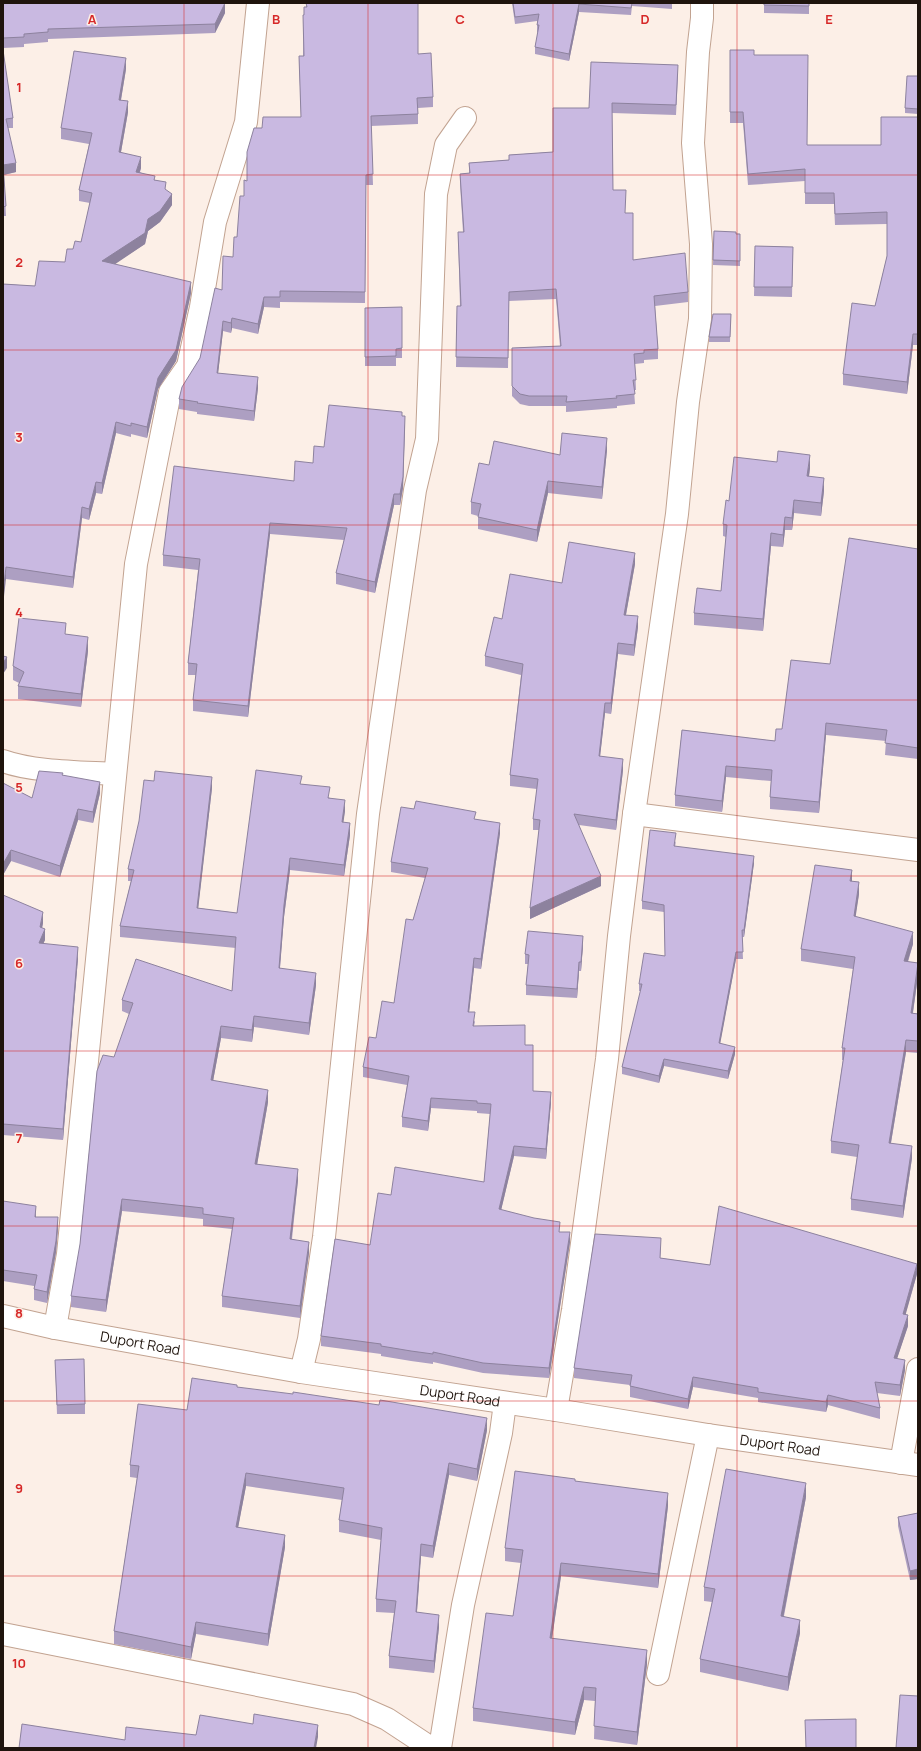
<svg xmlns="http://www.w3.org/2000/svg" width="921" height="1751" font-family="Manrope,sans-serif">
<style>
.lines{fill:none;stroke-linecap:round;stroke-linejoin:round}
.minor-casing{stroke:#c2a391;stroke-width:24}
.minor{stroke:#fff;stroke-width:22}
.wall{fill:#ad9fc2}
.shaded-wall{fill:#8d829e}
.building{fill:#c9b9e1;stroke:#8d829e}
.grid{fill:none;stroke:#d62828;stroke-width:1;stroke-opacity:0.55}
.labels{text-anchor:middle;stroke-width:3;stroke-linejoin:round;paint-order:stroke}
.street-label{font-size:14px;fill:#1f140d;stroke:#fcefe7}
.grid-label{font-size:13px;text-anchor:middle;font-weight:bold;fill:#d62828;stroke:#fcefe7;stroke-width:3;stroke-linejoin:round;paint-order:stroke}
</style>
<rect width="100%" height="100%" fill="#fcefe7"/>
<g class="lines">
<defs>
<g id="minor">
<path d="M3 761C33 772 82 772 115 774"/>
<polyline points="634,814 918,850"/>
<path id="s1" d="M3 1316 55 1328 301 1372 556 1410 708 1435 918 1465"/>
<polyline points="55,1328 68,1254 136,564 170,392 188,366 201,307 215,222 246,122 258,3"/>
<polyline points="301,1372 309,1339 324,1237 368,814 415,490 427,439 436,194 446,145 465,118"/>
<polyline points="556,1410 573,1310 607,1059 619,936 634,814 677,514 688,402 700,319 701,244 693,143 698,52 702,18 702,3"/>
<polyline points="901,1463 918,1369"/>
<polyline points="3,1634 353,1704 387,1719 431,1748"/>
<polyline points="658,1674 708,1435"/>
<polyline points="440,1748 463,1605 501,1433 505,1403"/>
</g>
</defs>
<!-- minor casing -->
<use href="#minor" class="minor-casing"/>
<!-- minor -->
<use href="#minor" class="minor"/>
</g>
<!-- wall -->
<g class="wall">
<polygon points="3,3 225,13 215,33 48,39 48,42 24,44 24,47 3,48"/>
<polygon points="306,3 418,3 418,54 433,97 433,107 418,108 418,124 371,126 373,185 366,185 365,303 280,302 280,308 264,307 258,334 232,328 231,333 223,331 218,373 258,388 254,421 197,414 197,412 179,409 179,399 200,358 233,257 237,237 247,181 262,128 301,117 299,56 303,56 304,7 306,7"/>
<polygon points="512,3 672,3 672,9 632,6 631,15 579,12 569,61 535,54 535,47 538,32 537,32 537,21 515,24"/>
<polygon points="764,3 809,3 809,14 764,13"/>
<polygon points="730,50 754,55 807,145 881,145 918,117 918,345 913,345 907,394 843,385 843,374 875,306 887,256 887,224 835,225 834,204 805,204 805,181 748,185 743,123 730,123"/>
<polygon points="3,51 13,118 13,128 8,128 16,172 4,175 6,216 3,216"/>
<polygon points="126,69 121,100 128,112 121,152 141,168 140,172 155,180 166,190 172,205 160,222 148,231 145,244 114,264 191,293 176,361 158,389 147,438 131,434 131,437 116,433 102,494 96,493 89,520 82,518 73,588 6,579 3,284 35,286 65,262 73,249 81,242 90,203 79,201 79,190 89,144 61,139 61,128"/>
<polygon points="678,75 676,115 612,113 613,190 625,213 633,260 688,292 688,302 655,306 658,349 658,359 644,360 644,363 635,364 636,390 634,390 635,404 617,406 617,408 566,412 566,406 529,406 520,404 512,396 512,348 560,346 556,299 509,301 508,368 456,367 457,306 460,306 458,232 463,232 460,183 460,174 469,173 469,163 509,160 509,155 553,152 589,108"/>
<polygon points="918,76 918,114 905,113 905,108"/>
<polygon points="714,231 740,234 740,266 713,265"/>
<polygon points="755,246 793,247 792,297 754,296"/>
<polygon points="402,307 402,358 396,358 396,366 365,366 365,308"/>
<polygon points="731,314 730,342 709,342 709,337"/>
<polygon points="402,416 405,427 403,488 400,505 394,505 375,593 336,584 336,573 344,540 270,534 248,717 193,711 193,700 196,675 188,675 188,663 198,570 163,566 163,555 294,481 313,463 324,447"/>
<polygon points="607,450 602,499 548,493 537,542 478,529 478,516 471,514 471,502 489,465 560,455"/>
<polygon points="777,462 810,468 809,477 824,491 821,516 794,513 792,530 785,530 783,547 771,546 763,631 694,625 694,613 721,591 726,537 723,536 723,524 729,501"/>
<polygon points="918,549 918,759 885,755 886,741 826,735 819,813 770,809 770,797 771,781 726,777 722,812 675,806 675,795 682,730 775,741 782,729 830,664"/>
<polygon points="635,564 626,615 638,627 634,656 618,654 611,714 605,713 600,756 623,770 616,830 579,825 601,886 530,919 539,830 533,830 533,819 537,789 510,786 510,775 521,675 485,666 485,656 502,619 562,583"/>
<polygon points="66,634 88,651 81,707 18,699 18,686 19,683 13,680 13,666"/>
<polygon points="63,775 100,793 93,823 78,820 60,877 11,861 3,875 3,783 32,798"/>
<polygon points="302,784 330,798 345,811 343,822 350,835 344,876 290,870 284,917 280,968 316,985 309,1035 254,1027 252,1042 221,1038 213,1081 268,1102 257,1165 298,1180 292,1239 309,1253 300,1318 222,1307 222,1296 232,1229 203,1226 203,1219 122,1211 106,1312 71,1307 71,1296 129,1014 122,1011 122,1000 232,991 236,948 120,937 120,926 131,881 128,881 128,869 212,788 198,908 237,913"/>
<polygon points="476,819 500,833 481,969 474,968 469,1012 475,1022 474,1026 525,1045 533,1091 551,1102 546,1159 514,1156 501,1210 560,1232 570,1242 549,1378 483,1373 433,1362 433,1364 411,1361 381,1356 381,1354 321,1346 321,1336 370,1245 391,1195 484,1182 490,1114 477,1113 477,1111 431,1108 428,1131 402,1127 402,1117 407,1085 363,1077 363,1067 376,1038 394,1003 413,920 425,878 391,872 391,862"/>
<polygon points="676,841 675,847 754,863 744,937 742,937 743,959 736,959 720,1043 735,1054 728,1079 664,1066 659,1083 622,1074 622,1067 641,991 639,991 639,984 665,956 664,912 642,909 642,901"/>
<polygon points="852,881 859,894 855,917 913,944 908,962 918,963 918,976 913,1013 918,1014 918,1053 906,1052 891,1143 912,1158 903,1218 851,1210 851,1199 857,1157 831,1153 831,1141 843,1060 842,1060 842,1048 853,969 801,961 801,949"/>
<polygon points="3,895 43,923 42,928 45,940 43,943 78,958 63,1140 3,1135"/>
<polygon points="583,945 581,971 579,971 577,998 526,995 526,985 528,964 525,964 525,954"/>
<polygon points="3,1201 36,1217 58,1228 56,1252 47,1303 34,1300 34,1286 3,1281"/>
<polygon points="661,1248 660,1258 710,1265 917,1274 905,1315 908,1326 897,1358 905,1370 900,1396 877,1393 880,1408 880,1419 828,1405 826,1412 758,1402 758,1398 693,1387 688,1409 630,1397 630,1385 574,1378 574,1368"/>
<polygon points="55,1360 85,1404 85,1414 57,1414"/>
<polygon points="237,1387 487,1430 477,1481 449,1475 433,1558 421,1556 417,1612 439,1627 434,1673 389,1668 389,1656 394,1613 376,1612 376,1599 381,1540 339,1532 339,1520 342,1500 246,1486 238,1527 285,1547 268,1646 196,1634 191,1659 114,1644 114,1631 137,1478 130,1477 130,1465 187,1410"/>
<polygon points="575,1481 668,1506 658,1588 561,1576 552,1639 647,1664 637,1745 594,1739 595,1701 584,1700 575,1735 473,1721 473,1708 513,1616 521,1563 505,1561 505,1548"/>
<polygon points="806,1497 784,1616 800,1633 788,1691 700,1672 700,1659 712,1602 704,1601 704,1587"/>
<polygon points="918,1513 918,1579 910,1580 898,1526 898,1517"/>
</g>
<!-- shaded-wall -->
<g class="shaded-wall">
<polygon points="225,3 225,13 215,33 215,24"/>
<polygon points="579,4 579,12 569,61 569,54"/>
<polygon points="126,58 126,69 119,111 119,100"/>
<polygon points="128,101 128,112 119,163 119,152"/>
<polygon points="141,157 141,168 136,183 136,172"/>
<polygon points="16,163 16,172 3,175 3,165"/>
<polygon points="172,194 172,205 160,222 148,231 145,244 102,273 102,261 148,219"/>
<polygon points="191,282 191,293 176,361 158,389 147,438 147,427 158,378"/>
<polygon points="264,297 264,307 258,334 258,324"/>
<polygon points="232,318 232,328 231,333 231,323"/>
<polygon points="223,321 223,331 217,383 217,373"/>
<polygon points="913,334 913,345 907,394 907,382"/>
<polygon points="258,377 258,388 254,421 254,411"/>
<polygon points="405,416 403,488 400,505 400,494"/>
<polygon points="116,422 116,433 102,494 102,483"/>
<polygon points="607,438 607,450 602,499 602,487"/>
<polygon points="810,455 810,468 807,489 807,476"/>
<polygon points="824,478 824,491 821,516 821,503"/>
<polygon points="548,481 548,493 537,542 537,530"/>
<polygon points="96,482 96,493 89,520 89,509"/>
<polygon points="394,494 394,505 375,593 375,582"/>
<polygon points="794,500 794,513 792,530 792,518"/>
<polygon points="82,507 82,518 73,588 73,577"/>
<polygon points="785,517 785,530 783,547 783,535"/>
<polygon points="270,523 270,534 248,717 248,706"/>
<polygon points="771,533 771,546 763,631 763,619"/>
<polygon points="635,553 635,564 624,625 624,615"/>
<polygon points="6,567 6,579 3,605 3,593"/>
<polygon points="638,616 638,627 634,656 634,645"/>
<polygon points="88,637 88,651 81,707 81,694"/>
<polygon points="618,643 618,654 611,714 611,703"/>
<polygon points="7,657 7,668 3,674 3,663"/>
<polygon points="605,703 605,713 599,766 599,756"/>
<polygon points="826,723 826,735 819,813 819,802"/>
<polygon points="623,759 623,770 616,830 616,820"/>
<polygon points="726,766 726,777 722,812 722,801"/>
<polygon points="212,777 212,788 197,919 197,908"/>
<polygon points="100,782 100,793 93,823 93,812"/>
<polygon points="345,800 345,811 342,833 342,822"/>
<polygon points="78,809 78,820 60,877 60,866"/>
<polygon points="350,823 350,835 344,876 344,865"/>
<polygon points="500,823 500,833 481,969 481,959"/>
<polygon points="11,850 11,861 3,875 3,864"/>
<polygon points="754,856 754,863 744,937 744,930"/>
<polygon points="290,858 290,870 284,917 279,979 279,968 284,905"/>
<polygon points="852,870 852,882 850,881"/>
<polygon points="601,876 601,886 530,919 530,908"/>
<polygon points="859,882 859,894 854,928 854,916"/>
<polygon points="43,912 43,923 40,938 40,927"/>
<polygon points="45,929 45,940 39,954 39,943"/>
<polygon points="913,932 913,944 904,973 904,961"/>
<polygon points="583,936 583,945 581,971 581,962"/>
<polygon points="78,947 78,958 63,1140 63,1129"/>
<polygon points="736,952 736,959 719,1050 719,1043"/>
<polygon points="474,958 474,968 468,1022 468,1012"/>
<polygon points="579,962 579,971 577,998 577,989"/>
<polygon points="918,964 918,976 911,1025 911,1013"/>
<polygon points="316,973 316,985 309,1035 309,1023"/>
<polygon points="254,1016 254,1027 252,1042 252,1030"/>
<polygon points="221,1026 221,1038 211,1092 211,1080"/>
<polygon points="906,1040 906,1052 889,1154 889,1143"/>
<polygon points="735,1047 735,1054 728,1079 728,1071"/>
<polygon points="664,1059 664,1066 659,1083 659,1076"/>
<polygon points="268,1090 268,1102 255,1176 255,1164"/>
<polygon points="551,1092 551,1102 546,1159 546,1149"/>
<polygon points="431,1098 431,1108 428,1131 428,1121"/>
<polygon points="514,1146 514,1156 499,1219 499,1209"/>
<polygon points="912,1146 912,1158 903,1218 903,1206"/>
<polygon points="298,1169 298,1180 290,1251 290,1239"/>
<polygon points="122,1199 122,1211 106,1312 106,1300"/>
<polygon points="36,1206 36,1217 35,1217"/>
<polygon points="58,1217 58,1228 56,1252 47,1303 47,1292"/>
<polygon points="570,1232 570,1242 549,1378 549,1368"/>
<polygon points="309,1242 309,1253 300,1318 300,1306"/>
<polygon points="917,1264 917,1274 903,1324 903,1314"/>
<polygon points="908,1315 908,1326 894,1368 894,1358"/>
<polygon points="905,1360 905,1370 900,1396 900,1385"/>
<polygon points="693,1377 693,1387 688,1409 688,1399"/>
<polygon points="828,1395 828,1405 826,1412 826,1402"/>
<polygon points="487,1418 487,1430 477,1481 477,1469"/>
<polygon points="449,1463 449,1475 433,1558 433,1546"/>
<polygon points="246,1473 246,1486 236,1539 236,1527"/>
<polygon points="806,1483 806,1497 781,1629 781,1616"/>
<polygon points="668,1493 668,1506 658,1588 658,1574"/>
<polygon points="285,1535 285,1547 268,1646 268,1634"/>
<polygon points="421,1544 421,1556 416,1624 416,1612"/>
<polygon points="561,1563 561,1576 550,1652 550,1638"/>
<polygon points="918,1569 918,1579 910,1580 910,1571"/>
<polygon points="439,1615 439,1627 434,1673 434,1661"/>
<polygon points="800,1620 800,1633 788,1691 788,1677"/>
<polygon points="196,1622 196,1634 191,1659 191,1647"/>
<polygon points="647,1650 647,1664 637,1745 637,1732"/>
<polygon points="584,1687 584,1700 575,1735 575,1722"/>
<polygon points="318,1725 318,1737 316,1748 314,1748"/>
</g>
<!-- building -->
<g class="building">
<polygon points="3,3 225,3 215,24 48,29 48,32 24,34 24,37 3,38"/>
<polygon points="306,3 418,3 418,54 431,53 433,97 417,98 418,114 371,116 373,174 366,175 365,292 280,291 280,297 264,297 258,324 232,318 231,323 223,321 217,373 258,377 254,411 197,403 198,402 179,399 182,387 200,358 215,288 222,290 223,256 233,257 234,237 237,237 240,196 244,196 244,180 247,181 247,152 254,128 262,128 263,117 301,117 299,56 304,56 303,15 304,15 304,7 307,7"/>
<polygon points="513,3 632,3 631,8 579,4 569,54 535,47 539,25 537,25 539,14 515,17"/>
<polygon points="764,3 809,3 809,6 764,5"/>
<polygon points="3,50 13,118 6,119 16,163 3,165 6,206 3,207"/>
<polygon points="730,50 754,50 754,55 808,55 807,145 881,145 881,117 918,117 918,334 913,334 907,382 843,374 852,303 875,306 887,256 887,212 835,214 834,193 805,193 805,169 748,174 743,112 730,112"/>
<polygon points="74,51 126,58 119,100 128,101 119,152 141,157 136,172 155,176 154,180 166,182 165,189 172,194 160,211 148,219 145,233 102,261 191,282 176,350 158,378 147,427 131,423 131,426 116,422 102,483 96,482 89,509 82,507 73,577 6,567 3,593 3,284 35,286 39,261 65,262 67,249 73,249 75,241 81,242 92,193 79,190 92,133 61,128"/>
<polygon points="591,62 678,65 676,105 612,103 613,190 626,190 625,213 633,213 633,260 685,253 688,292 654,296 658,349 644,350 644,353 634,354 636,380 633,380 635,394 616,396 617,398 566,402 567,396 529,396 520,394 512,386 512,348 561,346 556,289 509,292 508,358 456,357 457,306 461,306 458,232 464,232 460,174 470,173 469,163 509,160 509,155 553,152 553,108 589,108"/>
<polygon points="907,76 918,76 918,109 905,108"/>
<polygon points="714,231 736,232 736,234 740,234 740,261 713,260"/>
<polygon points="755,246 793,247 792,287 754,287"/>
<polygon points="402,307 402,348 396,349 396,356 365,357 365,308"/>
<polygon points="713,314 731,314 730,337 709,337"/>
<polygon points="329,405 402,412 402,416 405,416 403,477 400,494 394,494 375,582 336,573 347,528 270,523 248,706 193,700 197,664 188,663 200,559 163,555 174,466 294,481 295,461 313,463 314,446 324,447"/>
<polygon points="562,433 607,438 602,487 548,481 537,530 478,517 481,504 471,502 479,463 489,465 494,441 560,455"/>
<polygon points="778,451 810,455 807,476 824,478 821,503 794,500 792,518 785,517 783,535 771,533 763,619 694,613 697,588 721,591 727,525 723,524 726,500 729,501 734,457 777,462"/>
<polygon points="849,538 918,549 918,748 885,743 887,730 826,723 819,802 770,797 772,770 726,766 722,801 675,795 682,730 775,741 776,729 782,729 791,660 830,664"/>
<polygon points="569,542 635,553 624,615 638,616 634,645 618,643 611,703 605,703 599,756 623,759 616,820 574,814 601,876 530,908 540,820 533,819 538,779 510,775 523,664 485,656 494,617 502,619 510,574 562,583"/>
<polygon points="19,618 66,623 65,634 88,637 81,694 18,686 24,672 13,666"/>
<polygon points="3,656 7,657 3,663"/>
<polygon points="256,770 302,776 300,784 330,787 328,798 345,800 342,822 350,823 344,865 290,858 284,905 279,968 316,973 309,1023 254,1016 252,1030 221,1026 211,1080 268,1090 255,1164 298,1169 290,1239 309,1242 300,1306 222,1296 234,1218 203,1214 203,1208 122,1199 106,1300 71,1296 80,1244 97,1071 103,1055 114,1057 133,1003 122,1000 136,959 232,991 236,937 120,926 134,870 128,869 139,821 144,780 154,781 155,771 212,777 197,908 237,913"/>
<polygon points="39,771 63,773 62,775 100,782 93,812 78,809 60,866 11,850 3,864 3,783 32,798"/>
<polygon points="416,801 476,812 474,819 500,823 481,959 474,958 468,1012 475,1012 473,1026 525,1025 525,1045 533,1045 533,1091 551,1092 546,1149 514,1146 499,1209 534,1218 560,1222 559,1232 570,1232 549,1368 483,1363 433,1352 433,1354 411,1351 381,1346 381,1344 321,1336 335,1239 370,1245 378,1193 391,1195 395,1167 484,1182 491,1104 477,1103 477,1101 431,1098 428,1121 402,1117 409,1076 363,1067 369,1037 376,1038 382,1001 394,1003 406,919 413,920 428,868 391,862 401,807 414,809"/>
<polygon points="650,830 676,833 674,846 754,856 744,930 742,930 743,952 736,952 719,1043 735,1047 728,1071 664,1059 659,1076 622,1067 642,984 639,984 644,953 665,956 664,905 642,901"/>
<polygon points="815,865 852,870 850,881 859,882 854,916 913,932 904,961 918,963 911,1013 918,1014 918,1041 906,1040 889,1143 912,1146 903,1206 851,1199 859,1145 831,1141 845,1048 842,1048 855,957 801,949"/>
<polygon points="3,895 43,912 40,927 45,929 39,943 78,947 63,1129 3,1124"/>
<polygon points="528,931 583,936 581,962 579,962 577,989 526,985 529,955 525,954"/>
<polygon points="3,1201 36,1206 35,1217 58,1217 56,1241 47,1292 34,1289 37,1275 3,1270"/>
<polygon points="719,1206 917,1264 903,1314 908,1315 894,1358 905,1360 900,1385 875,1382 880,1408 828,1395 826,1402 758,1392 758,1388 693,1377 688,1399 630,1386 632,1375 574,1368 595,1234 661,1238 660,1258 710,1265"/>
<polygon points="84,1359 85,1404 57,1405 55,1360"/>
<polygon points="192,1378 237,1385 237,1387 293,1394 293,1392 379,1405 380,1400 487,1418 477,1469 449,1463 433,1546 421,1544 416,1612 439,1615 434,1661 389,1656 396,1601 376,1599 382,1528 339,1520 344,1488 246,1473 236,1527 285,1535 268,1634 196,1622 191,1647 114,1631 139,1466 130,1465 138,1404 187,1410"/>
<polygon points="726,1469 806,1483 781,1616 800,1620 788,1677 700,1659 715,1589 704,1587"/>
<polygon points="515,1471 575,1479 575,1481 668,1493 658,1574 561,1563 550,1638 647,1650 637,1732 594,1726 596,1688 584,1687 575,1722 473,1708 486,1613 513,1616 523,1550 505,1548"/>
<polygon points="918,1513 918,1569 910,1571 898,1517"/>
<polygon points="900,1695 918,1696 918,1748 896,1748"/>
<polygon points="254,1714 318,1725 314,1748 19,1748 22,1724 125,1740 126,1727 196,1735 200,1715 253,1724"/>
<polygon points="856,1719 856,1748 806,1748 805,1720"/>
</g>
<!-- grid -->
<path class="grid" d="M184 3V1748M368 3V1748M553 3V1748M737 3V1748M3 175H918M3 350H918M3 525H918M3 700H918M3 876H918M3 1051H918M3 1226H918M3 1401H918M3 1576H918"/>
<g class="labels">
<!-- street labels -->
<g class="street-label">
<text dy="5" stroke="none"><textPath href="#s1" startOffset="140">Duport Road</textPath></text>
<text dy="5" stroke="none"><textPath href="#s1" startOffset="464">Duport Road</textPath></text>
<text dy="5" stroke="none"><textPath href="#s1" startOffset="788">Duport Road</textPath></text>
</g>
</g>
<g class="grid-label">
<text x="92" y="24">A</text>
<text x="276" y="24">B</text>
<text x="460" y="24">C</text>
<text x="645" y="24">D</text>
<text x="829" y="24">E</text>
<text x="19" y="92">1</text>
<text x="19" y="267">2</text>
<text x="19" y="442">3</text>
<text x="19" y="617">4</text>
<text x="19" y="792">5</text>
<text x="19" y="968">6</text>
<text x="19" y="1143">7</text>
<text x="19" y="1318">8</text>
<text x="19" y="1493">9</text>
<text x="19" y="1668">10</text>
</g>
<!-- border -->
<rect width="921" height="1751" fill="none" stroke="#1f140d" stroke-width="8"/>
</svg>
